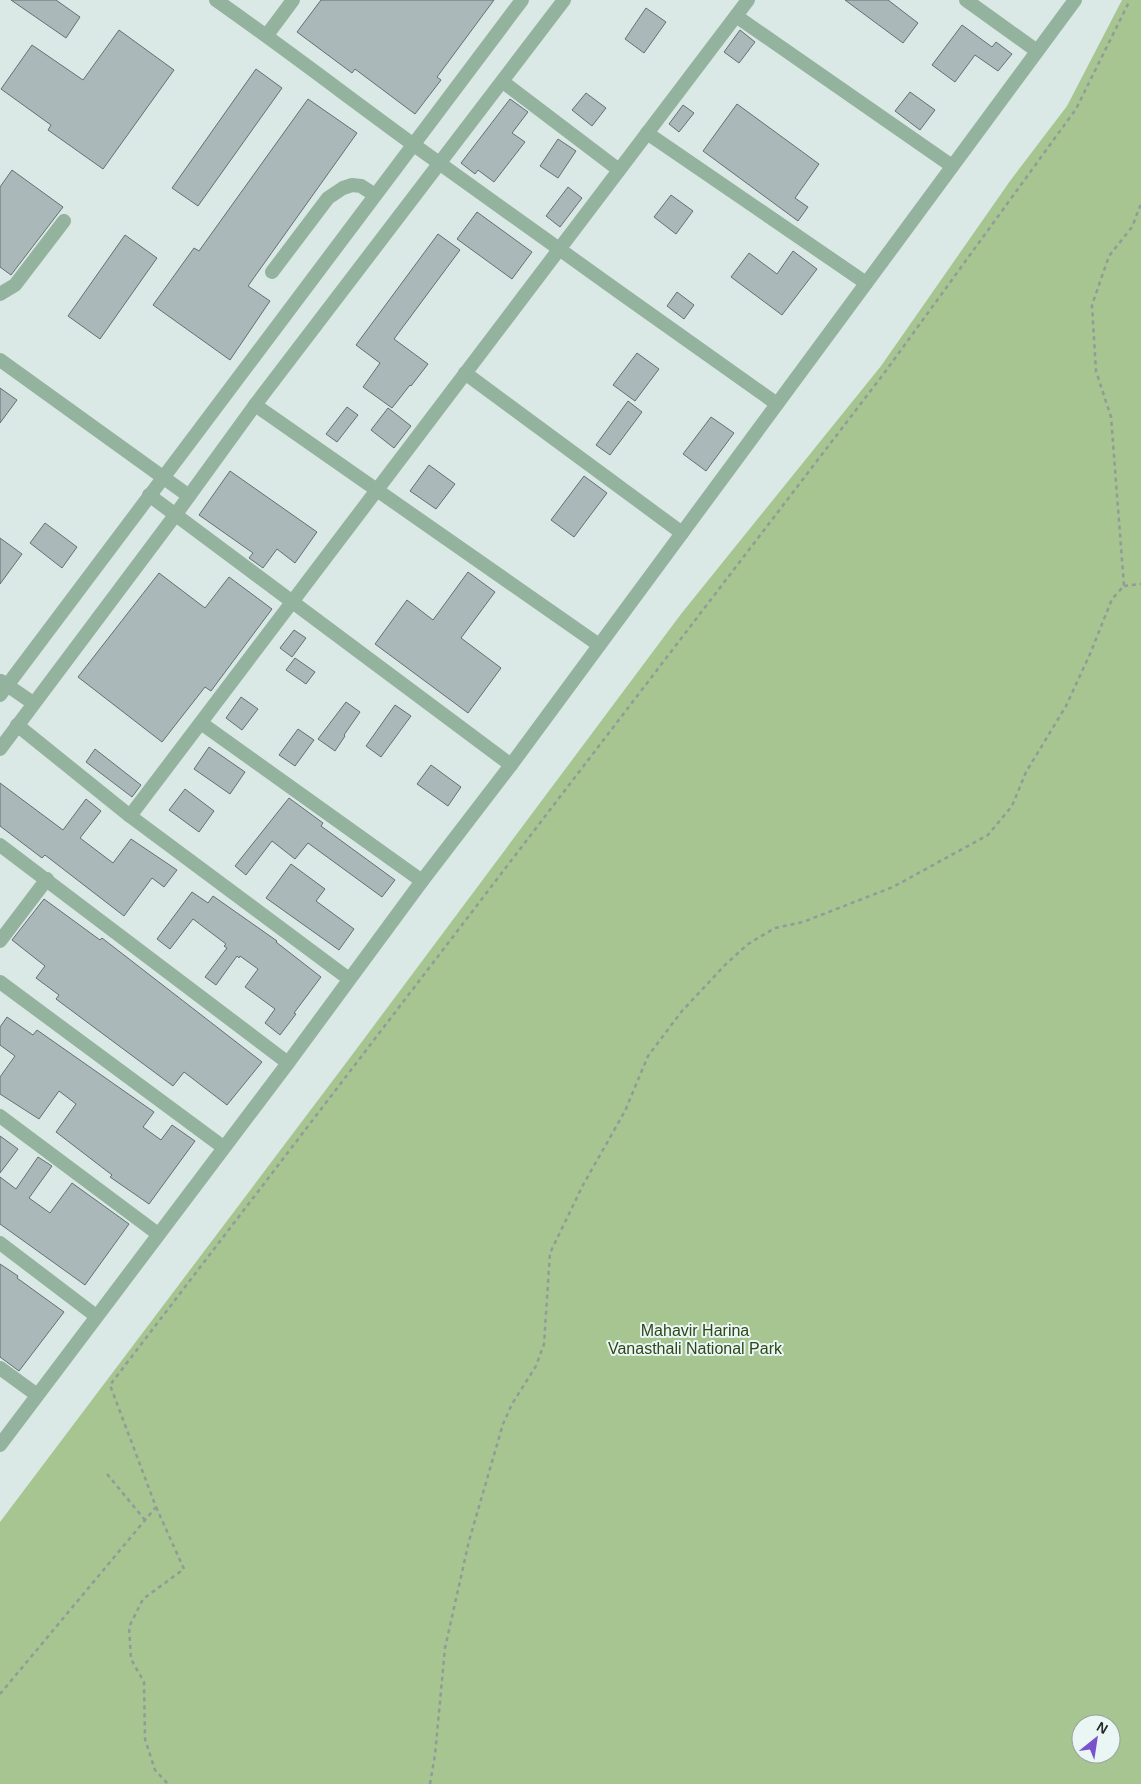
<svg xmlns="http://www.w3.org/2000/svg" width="1141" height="1784" font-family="Arial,sans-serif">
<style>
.green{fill:#a6c590;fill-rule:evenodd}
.building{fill:#aab8b9;stroke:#647172}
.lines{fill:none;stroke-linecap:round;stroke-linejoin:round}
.path{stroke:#919b99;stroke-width:2.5;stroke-dasharray:4 4;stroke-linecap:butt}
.minor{stroke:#93b39e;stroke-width:14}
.labels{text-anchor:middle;stroke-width:4;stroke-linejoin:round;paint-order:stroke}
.park-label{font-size:16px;fill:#2d4716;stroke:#e9f6f3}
</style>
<rect width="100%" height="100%" fill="#dbe9e6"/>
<!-- green -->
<path class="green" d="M1122 0H1141V1784H0V1522L346 1063 681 614 881 366 1010 181 1067 106ZM1081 1724H1111V1754H1081Z"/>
<!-- building -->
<g class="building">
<polygon points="11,0 56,0 80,17 66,38"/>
<polygon points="321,0 494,0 437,77 441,80 415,114 355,69 352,73 297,32"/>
<polygon points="845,0 888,0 918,23 903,43"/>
<polygon points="646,8 666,22 644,53 625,39"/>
<polygon points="962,25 992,47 996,42 1012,54 998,71 975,55 955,82 932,65"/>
<polygon points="119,30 174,70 103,169 48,130 51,125 1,89 32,45 83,80"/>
<polygon points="740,30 755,42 739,63 724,52"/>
<polygon points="256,69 282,88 198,206 172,188"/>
<polygon points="910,92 935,110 920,130 895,111"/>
<polygon points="586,93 606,108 592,126 572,110"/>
<polygon points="308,99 357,133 248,286 270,301 230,360 153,305 194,248 199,251"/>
<polygon points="510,99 528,112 512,133 525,142 494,182 478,170 475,174 461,163"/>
<polygon points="737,104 819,164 795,198 808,207 798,221 703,151"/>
<polygon points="683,105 694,113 679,132 669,124"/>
<polygon points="558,139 576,151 558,178 540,166"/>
<polygon points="12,170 63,207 11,275 0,267 0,187"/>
<polygon points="568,187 582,198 560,227 546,216"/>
<polygon points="671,195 693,211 676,234 654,217"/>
<polygon points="477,212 532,252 512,279 457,239"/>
<polygon points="438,234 460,250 394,339 428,364 411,386 410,385 392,408 363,387 380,363 356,345"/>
<polygon points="125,235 157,258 100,339 68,316"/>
<polygon points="793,251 817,269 782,315 731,277 749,253 777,274"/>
<polygon points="677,292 694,305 684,319 667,306"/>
<polygon points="637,353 659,369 635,401 613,385"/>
<polygon points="0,388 17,400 0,423"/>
<polygon points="628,401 642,412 610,455 596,445"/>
<polygon points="347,407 358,415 337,442 326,434"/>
<polygon points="388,408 411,426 394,448 371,430"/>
<polygon points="711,417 734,433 706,471 683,454"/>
<polygon points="429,465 455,484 436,509 410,491"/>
<polygon points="230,471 317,532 295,563 277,549 263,568 249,558 253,553 199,515"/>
<polygon points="584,476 607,493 574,537 551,520"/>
<polygon points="45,523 77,547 62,568 30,543"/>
<polygon points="0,538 22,554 0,584"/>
<polygon points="468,572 495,592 461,638 501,668 468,713 375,644 407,600 433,620"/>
<polygon points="159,573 205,608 229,577 272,609 211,691 205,687 162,742 78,677"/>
<polygon points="294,630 306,638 292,657 280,648"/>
<polygon points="295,658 315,672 306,684 286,670"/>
<polygon points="241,697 258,709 242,730 226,718"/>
<polygon points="346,702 360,712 344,735 345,736 335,751 318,739"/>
<polygon points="395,705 411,716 381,757 366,746"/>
<polygon points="298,729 314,740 295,766 279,755"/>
<polygon points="209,747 245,772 230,794 194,769"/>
<polygon points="95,749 141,785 132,797 86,762"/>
<polygon points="431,765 461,787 448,806 417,784"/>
<polygon points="0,783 63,830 86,799 101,811 80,838 113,863 131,839 177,870 164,887 152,878 124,916 45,855 42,858 0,826"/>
<polygon points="185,789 214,811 199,832 169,810"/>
<polygon points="289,798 323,823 321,826 395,880 382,897 308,843 295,859 272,841 246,875 235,866"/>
<polygon points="291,864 325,889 316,901 354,929 339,950 266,898"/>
<polygon points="192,892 208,903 213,896 277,941 276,942 321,977 294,1013 296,1014 280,1035 265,1023 275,1009 245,987 258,969 240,956 239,958 237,956 216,985 205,977 227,948 224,946 226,944 193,919 170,949 157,939"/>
<polygon points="44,899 100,940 102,938 262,1062 227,1105 184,1072 173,1086 56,999 59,995 36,978 45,966 12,940"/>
<polygon points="7,1017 33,1035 37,1030 154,1112 143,1127 161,1140 172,1125 195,1141 149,1204 110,1177 112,1175 56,1132 76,1104 59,1091 39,1119 0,1094 0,1077 15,1056 0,1045 0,1027"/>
<polygon points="0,1136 18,1149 0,1173"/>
<polygon points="38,1157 52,1166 29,1198 50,1213 72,1183 129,1224 85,1285 0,1224 0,1177 16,1189"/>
<polygon points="0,1264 18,1276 17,1278 64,1312 19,1371 0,1357"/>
</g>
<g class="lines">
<!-- path -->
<g class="path">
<polyline points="1124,586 1141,584"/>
<polyline points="107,1474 145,1520"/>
<polyline points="156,1507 184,1569 143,1599 129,1627 131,1659 144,1682 145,1739 155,1770 168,1784"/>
<polyline points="0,1694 156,1507 110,1385 885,372 1076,109 1130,0"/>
<polyline points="430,1784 435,1755 445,1648 469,1541 503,1424 512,1404 536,1366 544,1344 550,1253 583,1185 625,1111 648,1056 682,1011 725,965 748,944 775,928 803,922 893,887 988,835 1012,806 1026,772 1066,706 1090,654 1112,599 1124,586 1111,417 1096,371 1092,305 1109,256 1132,227 1141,204"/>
</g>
<!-- minor -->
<g class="minor">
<path d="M216 0C283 47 348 97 414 145 534 232 656 318 777 404"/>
<polyline points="966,0 1037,51"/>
<polyline points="736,16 952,166"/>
<polyline points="267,35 293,0"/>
<polyline points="503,82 619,170"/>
<polyline points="647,133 866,283"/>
<polyline points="272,272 328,198 343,188 352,185 361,186 375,195"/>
<polyline points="0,294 15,285 64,221"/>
<polyline points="0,360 189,496"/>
<polyline points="465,373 682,533"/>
<polyline points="255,405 599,645"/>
<polyline points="149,495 511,765"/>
<polyline points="1,681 33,703"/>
<polyline points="0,695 522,0"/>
<polyline points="201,723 422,881"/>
<polyline points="17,725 130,816 349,979"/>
<polyline points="0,749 176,514 255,405 564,0"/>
<polyline points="130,816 748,0"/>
<polyline points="0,845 288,1063"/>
<polyline points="0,941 47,879"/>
<polyline points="0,982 223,1147"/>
<polyline points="0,1116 158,1234"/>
<polyline points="0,1243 96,1316"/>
<polyline points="0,1368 37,1395"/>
<polyline points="0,1445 288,1063 422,881 511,765 1075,0"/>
</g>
</g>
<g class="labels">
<!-- park labels -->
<g class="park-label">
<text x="695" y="1336">Mahavir Harina<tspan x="695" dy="18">Vanasthali National Park</tspan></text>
</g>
</g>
<!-- north arrow -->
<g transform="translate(1096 1739) rotate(30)"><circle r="24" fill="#e9f6f3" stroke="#9aa4a2"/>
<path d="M0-4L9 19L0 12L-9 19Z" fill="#7a53cc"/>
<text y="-8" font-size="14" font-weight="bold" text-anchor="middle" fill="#242928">N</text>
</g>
</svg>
